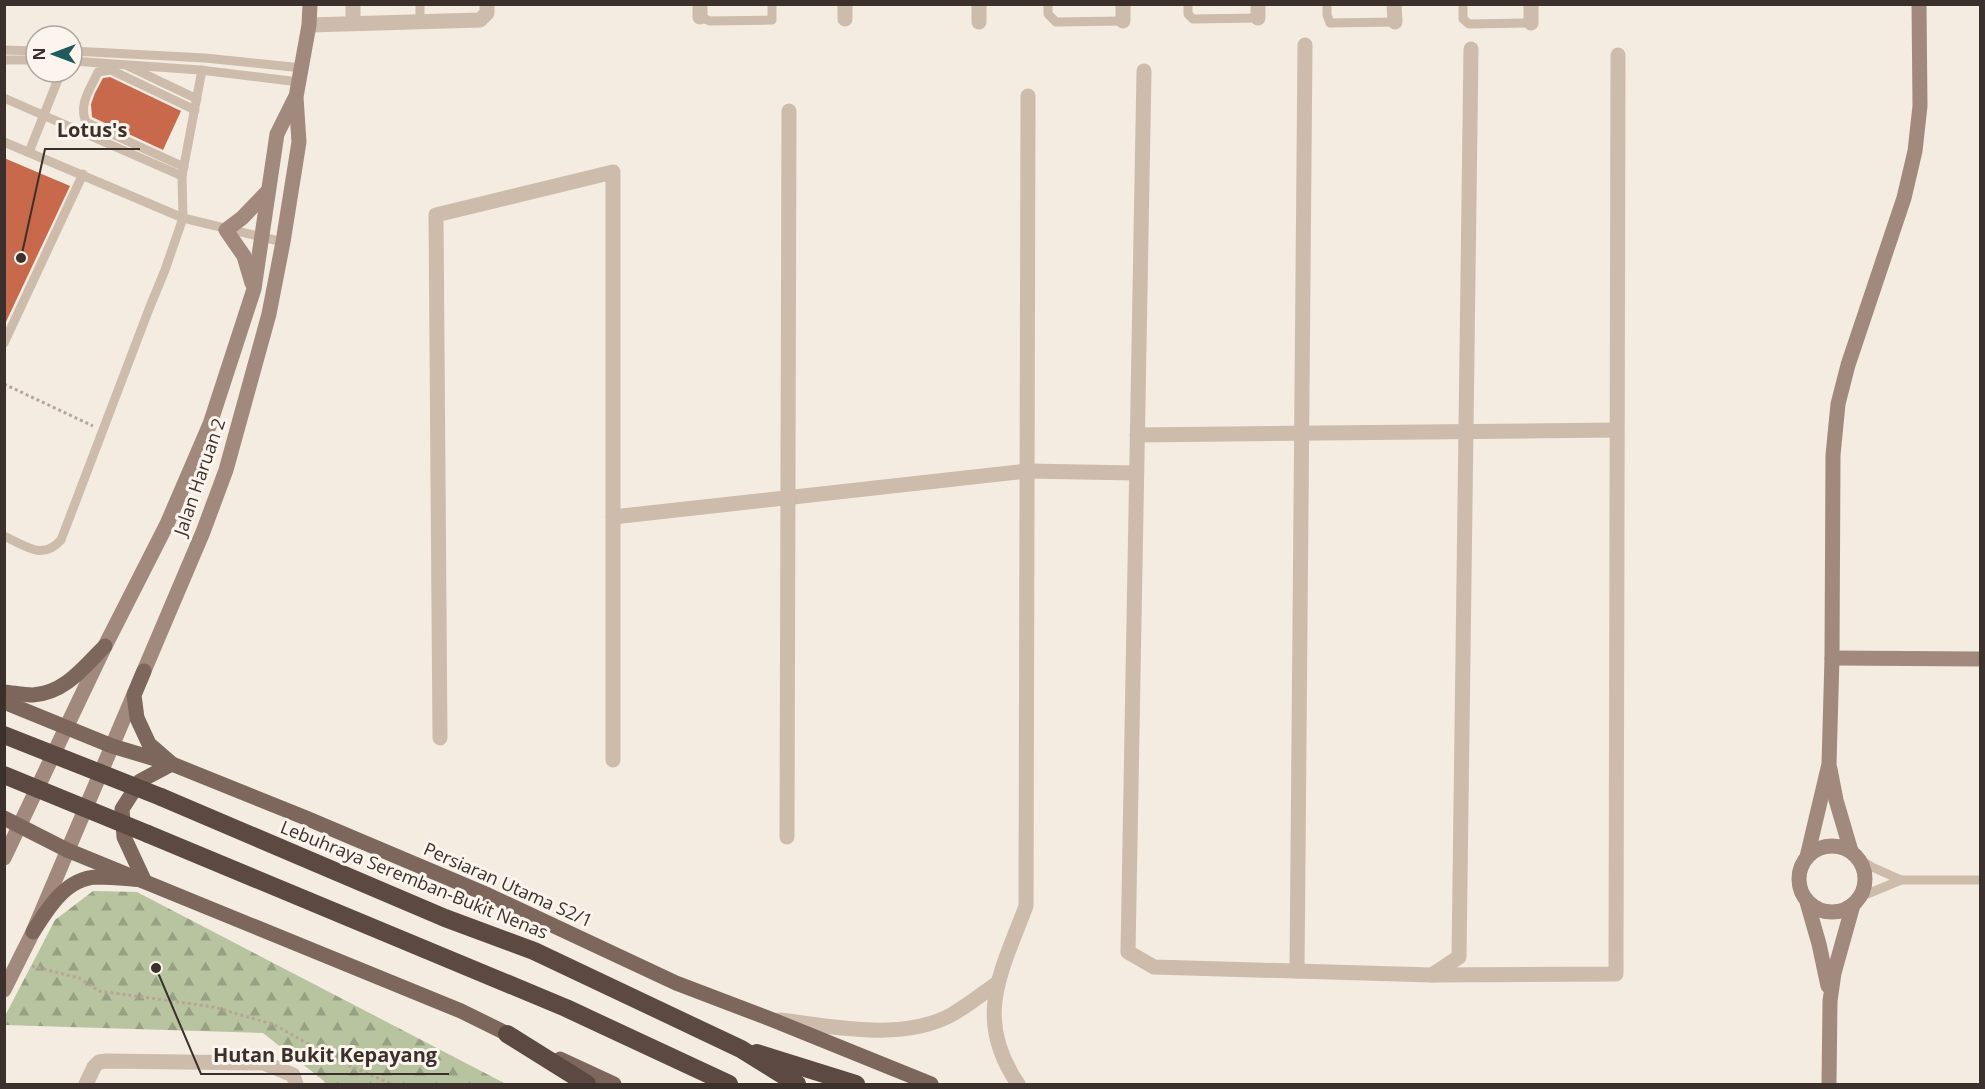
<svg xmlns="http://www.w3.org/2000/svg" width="1985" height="1089" font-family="'Open Sans',sans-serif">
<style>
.forest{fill:url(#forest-firs)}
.building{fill:#c8694b}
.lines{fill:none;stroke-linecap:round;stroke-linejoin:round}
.path{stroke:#b9a596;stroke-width:3;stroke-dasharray:3 3;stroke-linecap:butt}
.lane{stroke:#cdbbac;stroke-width:9}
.street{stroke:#cdbbac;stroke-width:15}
.secondary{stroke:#a18a7d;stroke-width:15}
.primary{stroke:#7d675c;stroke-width:15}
.highway{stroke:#5c4a42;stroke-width:18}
.highway-bridge{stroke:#5c4a42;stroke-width:18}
.labels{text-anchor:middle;stroke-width:6;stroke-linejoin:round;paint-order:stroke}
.street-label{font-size:18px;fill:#3b302b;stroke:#fbf5ee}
.leader{fill:none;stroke:#3b302b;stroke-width:2}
.callout-dot{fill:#3b302b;stroke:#fbf5ee;stroke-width:2}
.callout-label{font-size:20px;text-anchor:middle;font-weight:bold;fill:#3b302b;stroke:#fbf5ee;stroke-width:6;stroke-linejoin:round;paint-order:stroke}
</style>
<defs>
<pattern id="forest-firs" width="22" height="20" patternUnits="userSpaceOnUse" patternTransform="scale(1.5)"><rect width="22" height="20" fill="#b8c4a0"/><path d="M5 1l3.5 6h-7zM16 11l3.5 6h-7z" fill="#97a083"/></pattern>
</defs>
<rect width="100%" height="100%" fill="#f4ebe1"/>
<!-- forest -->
<polygon class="forest" points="93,891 137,892 506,1084 325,1084 324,1081 263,1033 5,1025 5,1016 55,920"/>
<!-- building -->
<g class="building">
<polygon points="110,77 181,111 163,150 92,117 91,104 95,93 103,78"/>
<polygon points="4,158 70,186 4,326"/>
</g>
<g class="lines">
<!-- path -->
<g class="path">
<polyline points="4,384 93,426"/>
<polyline points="32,966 79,978 99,991 214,1007 275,1025 340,1062 392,1084"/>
</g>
<!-- lane -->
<g class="lane">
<polyline points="420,4 420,21"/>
<polyline points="1048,4 1048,14 1056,22 1123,21"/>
<polyline points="1188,4 1188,14 1193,19 1258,18"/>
<polyline points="1327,4 1327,15 1330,23 1395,22"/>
<polyline points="1463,4 1463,19 1469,24 1531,23"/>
<polyline points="700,17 710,21 772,20 772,4"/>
<polyline points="4,50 36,51"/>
<polyline points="72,51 205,58 302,68"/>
<polyline points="4,60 36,60"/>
<polyline points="72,61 200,70 299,82"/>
<polyline points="128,66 197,99"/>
<polyline points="4,98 182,176"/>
<polyline points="4,142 183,218 283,242"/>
<polyline points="29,152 61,72"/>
<path d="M184 167 86 122C78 104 91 88 98 72L111 70 195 110"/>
<polyline points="4,343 83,174"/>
<path d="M4 536C26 546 42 561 61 540L149 309 165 270 183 218 182 176 202 70"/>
<polyline points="1858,858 1872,867 1901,880"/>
<polyline points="1860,897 1901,880 1980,880"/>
</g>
<!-- street -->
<g class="street">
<polyline points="700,4 700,17"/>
<polyline points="845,4 845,19"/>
<polyline points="979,4 979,22"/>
<polyline points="1258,4 1258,18"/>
<polyline points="1394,4 1395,22"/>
<polyline points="1531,4 1531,23"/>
<polyline points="1123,21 1123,4"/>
<polyline points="353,23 353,4"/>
<polyline points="309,25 480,20 487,13 487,4"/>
<polyline points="1144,71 1128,952 1154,967 1432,975 1459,957 1471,49"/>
<polyline points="1137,435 1616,430"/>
<polyline points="613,517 1027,471 1136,473"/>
<polyline points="440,738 436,215 613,172 613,760"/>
<polyline points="787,837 789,111"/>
<polyline points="1297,971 1305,45"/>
<polyline points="1432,975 1616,974 1618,55"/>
<path d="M779 1020C832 1026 901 1042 951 1015 967 1006 982 994 996 984"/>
<polyline points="86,1084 94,1067 99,1062 107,1061 264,1063 293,1075 296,1084"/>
<path d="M1018 1084C973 1018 1001 973 1026 906L1028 96"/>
</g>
<!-- secondary -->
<g class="secondary">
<polyline points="252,283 244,256 226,230 242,218 268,191"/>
<polyline points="1832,658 1980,659"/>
<polyline points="1830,769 1836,800 1851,851"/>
<circle cx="1832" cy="879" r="33"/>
<polyline points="1807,857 1829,764 1832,658 1833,455 1838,404 1848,365 1904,198 1915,151 1920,106 1919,4"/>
<polyline points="4,858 105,646 167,524 210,424 254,289 277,134 295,98"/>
<polyline points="1807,902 1819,944 1828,986"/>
<polyline points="4,990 33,932 203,532 226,470 269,314 283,242 299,142 296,97 309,25 310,4"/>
<polyline points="1829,1084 1830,1001 1834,973 1853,905"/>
</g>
<!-- primary -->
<g class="primary">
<path d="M4 692C14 693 24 695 33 695 65 693 84 667 105 646"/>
<polyline points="4,702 112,746 172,764 306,818 488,895 676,983 773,1020 931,1084"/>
<polyline points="4,818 67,850 461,1011 516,1038"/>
<path d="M33 932C48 908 66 878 97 877 113 877 129 879 144 880L124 837 122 809 140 781 172 764 149 744 137 718 134 695 144 671"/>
<polyline points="560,1059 614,1084"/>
</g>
<!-- highway -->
<g class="highway">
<polyline points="161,797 445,918 534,951 741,1049 797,1084"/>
<polyline points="148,834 566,1008 729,1084"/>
<polyline points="507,1034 587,1084"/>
<polyline points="757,1053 856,1084"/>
</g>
<!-- highway-bridge -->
<g class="highway-bridge">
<polyline points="4,735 161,797"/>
<polyline points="4,775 148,834"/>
</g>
</g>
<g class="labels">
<!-- street labels -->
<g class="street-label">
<text transform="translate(200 477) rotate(-71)" y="6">Jalan Haruan 2</text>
<text transform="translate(414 880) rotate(22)" y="6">Lebuhraya Seremban-Bukit Nenas</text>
<text transform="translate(508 885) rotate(24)" y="6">Persiaran Utama S2/1</text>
</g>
</g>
<!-- callouts -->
<path class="leader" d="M21 258L45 149H140M156 968L201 1074H449"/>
<g class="callout-dot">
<circle cx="21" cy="258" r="6"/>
<circle cx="156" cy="968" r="6"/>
</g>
<g class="callout-label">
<text x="92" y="137">Lotus's</text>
<text x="325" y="1062">Hutan Bukit Kepayang</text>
</g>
<!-- border -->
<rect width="1985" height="1089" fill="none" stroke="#3b302b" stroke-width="12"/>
<!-- north arrow -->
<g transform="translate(54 54) rotate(270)"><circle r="28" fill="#fbf5ee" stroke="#aea6a0" stroke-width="1.5"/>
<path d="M0-4.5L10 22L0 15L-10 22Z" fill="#1f5a5e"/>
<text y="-9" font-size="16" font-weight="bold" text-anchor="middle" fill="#3b302b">N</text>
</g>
</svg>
